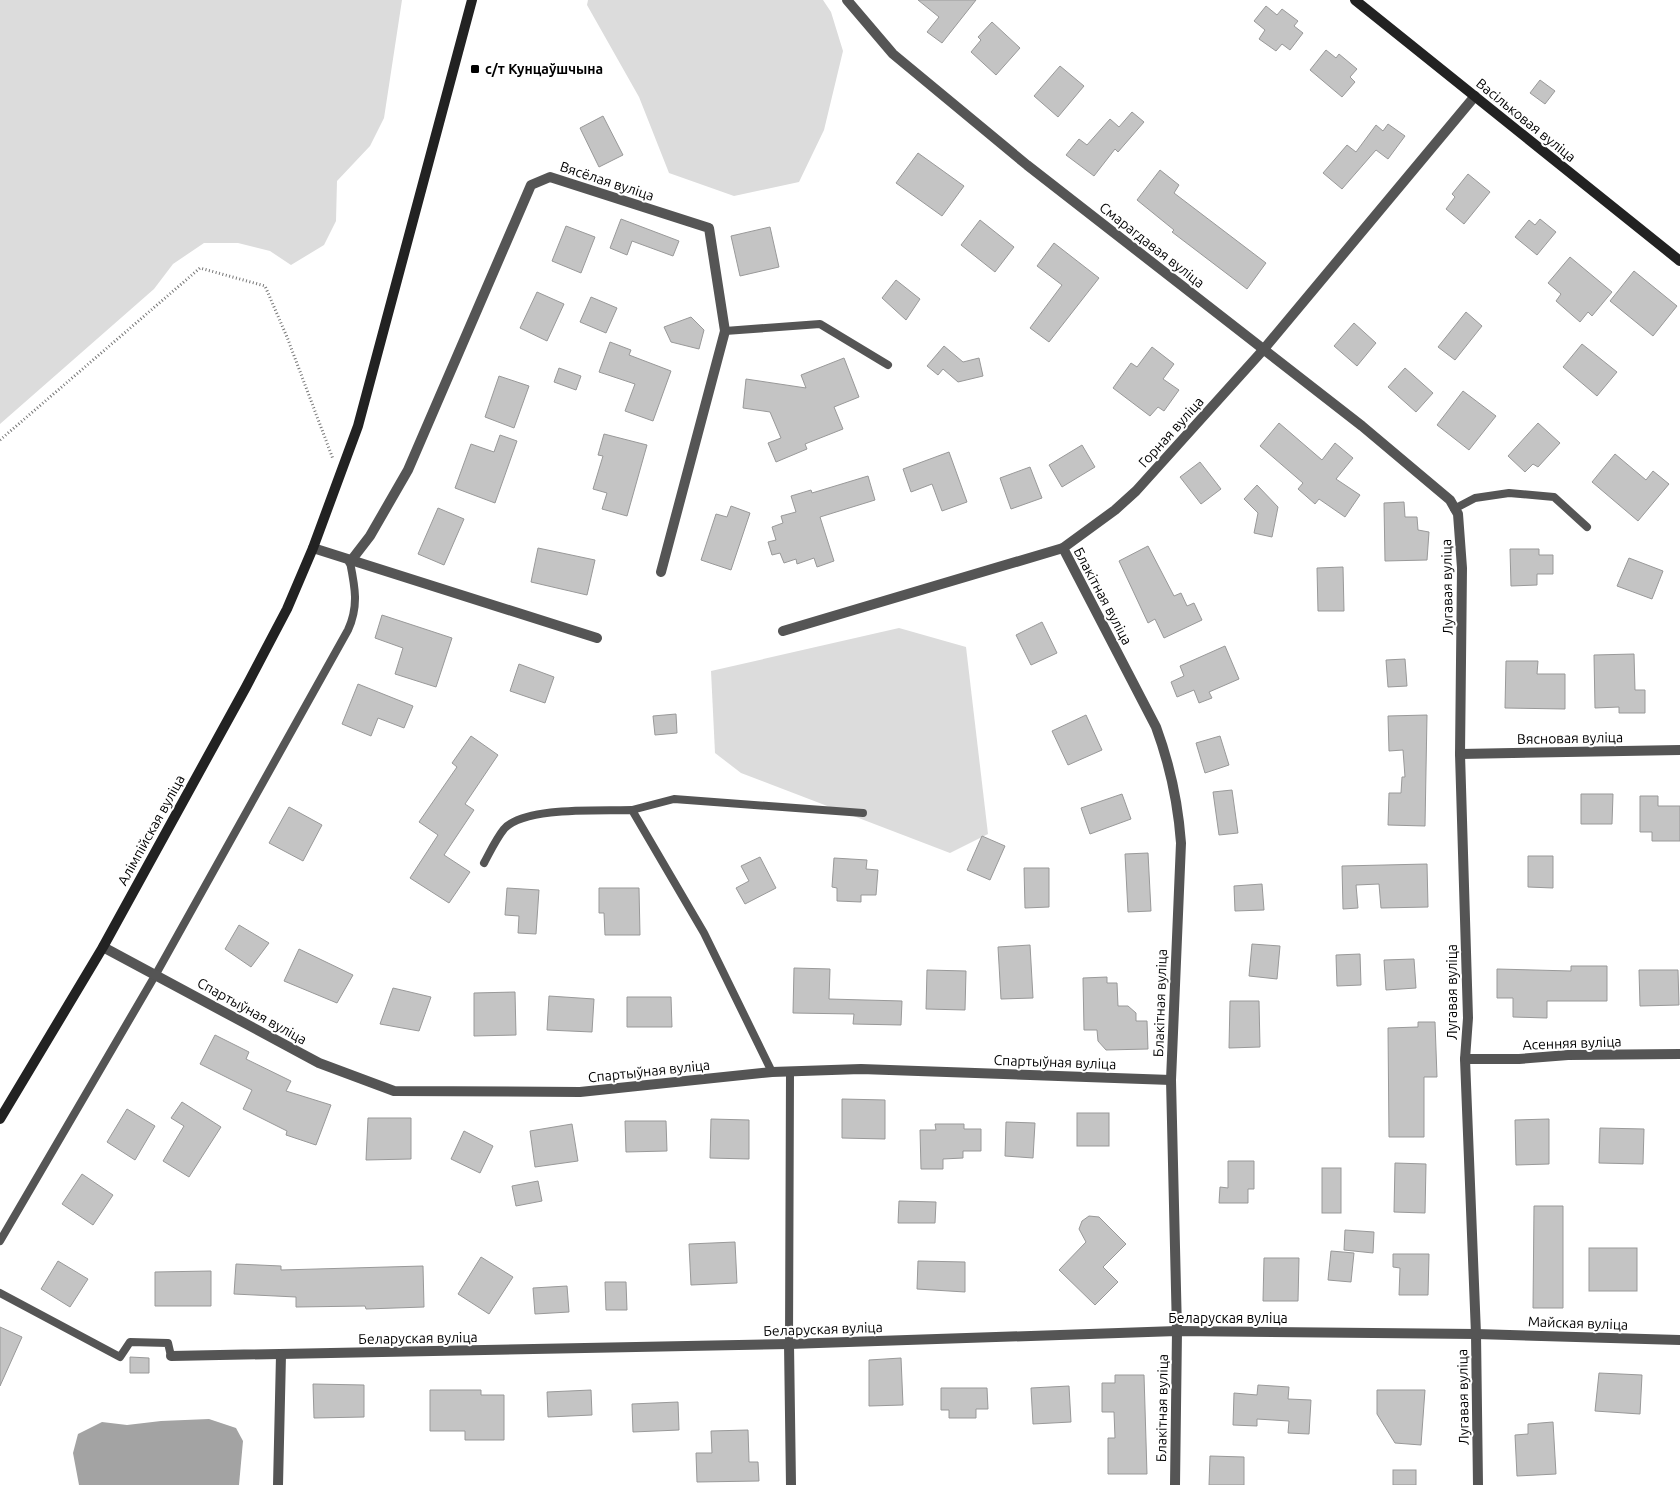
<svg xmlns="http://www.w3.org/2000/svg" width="1680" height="1485" font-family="Ubuntu,sans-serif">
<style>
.green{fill:#dcdcdc}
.water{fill:#a3a3a3}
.building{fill:#c4c4c4;stroke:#999}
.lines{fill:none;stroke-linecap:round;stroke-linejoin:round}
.path{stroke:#777;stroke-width:3;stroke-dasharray:1 2.5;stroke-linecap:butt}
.lane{stroke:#555;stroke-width:8}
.street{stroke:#555;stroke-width:10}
.secondary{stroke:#222;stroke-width:10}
.poi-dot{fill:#000;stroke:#fff;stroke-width:2}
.labels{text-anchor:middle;stroke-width:4;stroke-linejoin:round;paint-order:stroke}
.poi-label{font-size:14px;font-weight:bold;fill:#000;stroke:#fff;text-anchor:start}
.street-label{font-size:14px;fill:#000;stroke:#fff}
</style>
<rect width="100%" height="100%" fill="#fff"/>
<!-- green -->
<g class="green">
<polygon points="0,0 402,0 384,118 370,146 337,181 336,221 324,245 291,265 270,251 238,243 204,243 173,264 154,289 0,424"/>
<polygon points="588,0 823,0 831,12 843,51 824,130 799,182 734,196 669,173 639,97 587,5"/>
<polygon points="899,628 966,647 988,834 950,853 741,773 715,753 711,671"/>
</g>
<!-- water -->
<polygon class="water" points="209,1419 236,1428 243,1441 239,1485 79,1485 73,1453 78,1434 102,1422 127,1425 161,1421"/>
<!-- building -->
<g class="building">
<polygon points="918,0 976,0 942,43 927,32 939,17"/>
<polygon points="1266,6 1277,15 1282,9 1298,21 1294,26 1303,33 1290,50 1282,44 1276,51 1259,39 1265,30 1254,21"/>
<polygon points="992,22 1020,48 996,75 971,52 981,40 978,37"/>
<polygon points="1326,50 1336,58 1339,54 1357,69 1350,77 1355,82 1342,97 1310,70"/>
<polygon points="1060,66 1084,86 1058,117 1034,96"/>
<polygon points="1540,80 1555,91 1545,104 1530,93"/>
<polygon points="1132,112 1144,122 1118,152 1115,149 1094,176 1066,155 1079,139 1087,145 1110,119 1119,127"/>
<polygon points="603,116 623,155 599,167 580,128"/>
<polygon points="1388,124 1405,136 1388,159 1376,150 1342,189 1323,173 1347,145 1356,152 1376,125 1383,131"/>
<polygon points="918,153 964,186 942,216 896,183"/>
<polygon points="1160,170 1179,185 1174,193 1266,263 1247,289 1172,232 1174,230 1137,200"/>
<polygon points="1468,174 1490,192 1464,224 1446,209 1455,197 1452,194"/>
<polygon points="621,219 679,241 673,256 632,241 627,255 610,248"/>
<polygon points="1540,219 1556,232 1537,255 1515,237 1529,220 1535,225"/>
<polygon points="980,220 1014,247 995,272 961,245"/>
<polygon points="566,226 595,237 581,273 552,261"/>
<polygon points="770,227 779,267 740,276 731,236"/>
<polygon points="1054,243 1099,278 1049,342 1030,328 1062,285 1037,266"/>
<polygon points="1570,257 1612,292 1592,316 1588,312 1580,322 1556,301 1561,294 1548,283"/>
<polygon points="1634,271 1677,306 1653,336 1610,301"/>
<polygon points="896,280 920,299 906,320 882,298"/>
<polygon points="537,292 564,304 547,341 520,328"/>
<polygon points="591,297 617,308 606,333 580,322"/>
<polygon points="1466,312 1482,326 1455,360 1438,347"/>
<polygon points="691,317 704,330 699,349 671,342 664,327"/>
<polygon points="1354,323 1376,343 1357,366 1334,346"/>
<polygon points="610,342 631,350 629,355 671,371 653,421 625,411 635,384 599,372"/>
<polygon points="1582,344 1617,372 1597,396 1563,367"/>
<polygon points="944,346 963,362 979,358 983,376 958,382 943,369 938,375 927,366"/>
<polygon points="1152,347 1174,364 1163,379 1179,390 1164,411 1158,407 1150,416 1113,388 1131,363 1137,367"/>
<polygon points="844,358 859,397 834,407 843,429 805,444 807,449 776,462 768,443 781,438 770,412 743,408 746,379 806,388 801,375"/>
<polygon points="559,368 581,376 576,390 554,382"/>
<polygon points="1405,368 1433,393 1416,412 1388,387"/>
<polygon points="499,376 529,386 514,428 485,417"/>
<polygon points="1463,391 1496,416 1469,450 1437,425"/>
<polygon points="1279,423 1322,460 1335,443 1353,458 1336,479 1360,495 1345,517 1319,499 1315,504 1298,489 1303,483 1260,446"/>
<polygon points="1538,423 1560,443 1538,467 1533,464 1525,472 1508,456"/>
<polygon points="604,434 647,445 627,516 602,509 607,493 593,489 603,456 598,455"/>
<polygon points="500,435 517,441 495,503 455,488 471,444 494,452"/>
<polygon points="1082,445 1095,467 1062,487 1049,465"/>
<polygon points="949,452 967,502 942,511 932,484 911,492 903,469"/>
<polygon points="1615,454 1646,480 1653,471 1669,484 1638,521 1592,482"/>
<polygon points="1200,462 1221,489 1201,504 1180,477"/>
<polygon points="1030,467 1042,498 1011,509 1000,478"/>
<polygon points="868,476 875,500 820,517 834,561 817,567 814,558 797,564 796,559 784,563 780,553 772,555 768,542 776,540 772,527 783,523 781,516 796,512 791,496 811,490 812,493"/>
<polygon points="1257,485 1278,507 1272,537 1254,533 1258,513 1244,499"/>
<polygon points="1404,502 1405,517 1417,517 1418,530 1429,532 1427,560 1385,561 1384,503"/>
<polygon points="731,506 750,513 731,570 701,560 716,514 727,517"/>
<polygon points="438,508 464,519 444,565 418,554"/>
<polygon points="1148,546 1174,596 1181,593 1187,606 1194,603 1202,620 1164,638 1155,619 1148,623 1119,561"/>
<polygon points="538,548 595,560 587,595 531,582"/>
<polygon points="1510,549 1539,549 1539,555 1553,555 1553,574 1537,574 1537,585 1511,586"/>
<polygon points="1629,558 1663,571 1652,599 1617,586"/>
<polygon points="1343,567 1344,611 1318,611 1317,568"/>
<polygon points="382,615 452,638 436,687 395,674 403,648 375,638"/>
<polygon points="1042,622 1057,653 1031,665 1016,635"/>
<polygon points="1225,646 1239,679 1209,692 1212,698 1199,703 1194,690 1177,697 1171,682 1184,676 1180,666"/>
<polygon points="1634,654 1635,690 1645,690 1645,713 1619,713 1619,707 1595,708 1594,655"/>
<polygon points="1405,659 1407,686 1388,687 1386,660"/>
<polygon points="1506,661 1538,661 1537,674 1565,674 1565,709 1505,708"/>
<polygon points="519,664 554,677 545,703 510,691"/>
<polygon points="358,684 413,706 404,728 378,718 371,736 342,724"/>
<polygon points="676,714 677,733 655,735 653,716"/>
<polygon points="1086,715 1102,750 1068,765 1052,731"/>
<polygon points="1427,715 1425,826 1388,825 1389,793 1401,793 1402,777 1405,777 1403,750 1389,751 1388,716"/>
<polygon points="471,736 498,755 465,804 474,810 444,855 470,872 449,903 410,878 438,835 419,822 457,767 452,763"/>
<polygon points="1220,736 1229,765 1205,773 1196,743"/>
<polygon points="1232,790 1238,833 1219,835 1213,792"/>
<polygon points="1122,794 1131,819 1090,834 1081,808"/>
<polygon points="1581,794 1613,794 1612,824 1581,824"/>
<polygon points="1640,796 1658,796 1658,806 1680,806 1680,841 1652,841 1652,832 1640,832"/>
<polygon points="289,807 322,825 303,861 269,843"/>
<polygon points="982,836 1005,846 990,880 967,870"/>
<polygon points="1148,853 1151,911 1128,912 1125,854"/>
<polygon points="1528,856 1553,856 1553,888 1528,887"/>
<polygon points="760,857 776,888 745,904 736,888 749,881 741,866"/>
<polygon points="834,858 867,860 866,869 878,870 876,895 861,895 861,902 837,901 837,888 832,887"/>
<polygon points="1427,864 1428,907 1381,908 1379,884 1356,885 1358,908 1343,909 1342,866"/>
<polygon points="1024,868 1049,868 1049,907 1025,908"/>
<polygon points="1262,884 1264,910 1235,911 1234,886"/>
<polygon points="507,888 539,890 536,934 518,933 519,916 505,915"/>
<polygon points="599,888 639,888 640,935 605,935 604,913 599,913"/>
<polygon points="239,925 269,943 251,967 225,949"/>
<polygon points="1252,944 1280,946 1277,979 1249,976"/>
<polygon points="1030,945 1033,998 1001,999 998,947"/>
<polygon points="299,949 353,975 337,1003 284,981"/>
<polygon points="1360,954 1361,985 1337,986 1336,955"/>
<polygon points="1414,959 1416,988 1386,990 1384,960"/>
<polygon points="1571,966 1607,966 1607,1001 1547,1001 1547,1018 1513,1017 1513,998 1497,998 1497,969 1571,971"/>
<polygon points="794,968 830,969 829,999 902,1001 901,1025 853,1024 854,1014 793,1013"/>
<polygon points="927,970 966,971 965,1010 926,1009"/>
<polygon points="1639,970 1678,970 1679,1005 1640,1006"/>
<polygon points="1107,977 1107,983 1117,983 1118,1006 1128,1006 1136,1013 1136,1021 1147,1021 1148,1049 1106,1050 1098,1041 1097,1030 1084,1030 1083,978"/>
<polygon points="393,988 431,997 419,1031 380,1024"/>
<polygon points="515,992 516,1035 474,1036 474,993"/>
<polygon points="549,996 594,999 592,1032 547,1030"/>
<polygon points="627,997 671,997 672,1027 627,1027"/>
<polygon points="1230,1001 1259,1001 1260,1047 1229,1048"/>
<polygon points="1418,1022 1435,1022 1437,1077 1424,1077 1424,1137 1389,1137 1388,1028 1418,1027"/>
<polygon points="215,1035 249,1052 246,1059 291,1081 286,1091 331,1105 316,1145 286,1135 287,1131 243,1109 252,1090 200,1064"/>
<polygon points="842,1099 885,1100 885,1139 842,1138"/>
<polygon points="182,1102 221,1127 189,1177 163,1161 184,1126 171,1118"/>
<polygon points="127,1109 155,1126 135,1160 107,1142"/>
<rect x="1077" y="1113" width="32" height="33"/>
<polygon points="368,1118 411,1118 411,1159 366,1160"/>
<polygon points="711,1119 749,1120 749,1159 710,1158"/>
<polygon points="1549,1119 1549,1164 1516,1165 1515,1120"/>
<polygon points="625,1121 666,1121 667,1151 626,1152"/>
<polygon points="1006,1122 1035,1123 1033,1158 1005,1156"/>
<polygon points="572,1124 578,1161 535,1167 530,1131"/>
<polygon points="935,1124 964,1124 964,1129 981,1129 981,1151 963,1151 963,1158 943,1159 943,1169 921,1169 920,1130 936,1130"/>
<polygon points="1600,1128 1644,1129 1643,1164 1599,1163"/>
<polygon points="464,1131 493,1146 480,1173 451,1159"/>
<polygon points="1228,1161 1254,1161 1254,1189 1248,1189 1248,1203 1219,1203 1220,1187 1228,1188"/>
<polygon points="1395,1163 1426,1164 1425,1213 1394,1212"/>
<rect x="1322" y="1168" width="19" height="45"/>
<polygon points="82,1174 113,1195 93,1225 62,1204"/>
<polygon points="538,1181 542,1201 516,1206 512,1186"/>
<polygon points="899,1201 936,1202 935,1223 898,1223"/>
<polygon points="1534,1206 1563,1206 1563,1308 1533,1308"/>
<polygon points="1089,1216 1099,1217 1126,1244 1103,1267 1118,1282 1095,1305 1059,1270 1086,1242 1079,1229 1082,1221"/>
<polygon points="1345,1230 1374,1232 1373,1253 1344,1250"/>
<polygon points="735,1242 737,1283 691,1285 689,1244"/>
<rect x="1589" y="1248" width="48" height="43"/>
<polygon points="1331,1251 1354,1253 1351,1282 1328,1280"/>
<polygon points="1393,1254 1429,1254 1428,1295 1399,1295 1400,1268 1393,1267"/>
<polygon points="481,1257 513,1277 489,1314 458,1294"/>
<polygon points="1264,1258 1299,1258 1298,1301 1263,1301"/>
<polygon points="58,1261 88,1279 70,1307 41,1289"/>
<polygon points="918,1261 965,1262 965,1292 917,1289"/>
<polygon points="236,1264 281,1266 281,1270 423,1266 424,1307 366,1309 365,1306 296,1307 296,1297 234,1294"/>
<polygon points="211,1271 211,1306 155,1306 155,1272"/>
<polygon points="605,1282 626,1282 627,1310 606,1310"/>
<polygon points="567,1286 569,1312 535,1314 533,1288"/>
<polygon points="0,1327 22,1337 0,1386"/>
<polygon points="130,1357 149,1358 149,1373 130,1373"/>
<polygon points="901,1358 903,1405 869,1406 869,1360"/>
<polygon points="1599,1373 1642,1375 1640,1414 1595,1411"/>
<polygon points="1115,1375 1144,1375 1147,1474 1108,1474 1108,1438 1115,1438 1114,1412 1102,1412 1102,1383 1115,1383"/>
<polygon points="313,1384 364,1385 364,1417 314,1418"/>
<polygon points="1258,1385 1289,1387 1288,1399 1311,1400 1309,1434 1288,1433 1289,1421 1257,1419 1257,1426 1233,1425 1234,1393 1257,1395"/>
<polygon points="1069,1386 1071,1422 1033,1424 1031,1388"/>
<polygon points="941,1388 987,1388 988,1409 976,1409 976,1418 949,1418 949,1410 941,1410"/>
<polygon points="430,1390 481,1390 481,1395 504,1395 504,1440 465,1440 465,1431 430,1431"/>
<polygon points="591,1390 592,1415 548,1417 547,1392"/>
<polygon points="1377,1390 1425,1390 1421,1445 1395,1443 1377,1414"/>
<polygon points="678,1402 679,1430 633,1432 632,1404"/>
<polygon points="1553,1422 1556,1474 1517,1476 1515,1435 1528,1434 1528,1424"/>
<polygon points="748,1430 749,1462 758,1462 759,1481 697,1482 696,1453 712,1453 711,1431"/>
<polygon points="1210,1456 1244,1457 1244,1485 1209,1485"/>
<rect x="1393" y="1470" width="23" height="15"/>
</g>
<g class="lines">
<!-- path -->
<polyline class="path" points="0,440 200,268 265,286 287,337 333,459"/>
<!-- lane -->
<g class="lane">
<polyline points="725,331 820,324 888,365"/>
<polyline points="1454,509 1475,498 1509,493 1554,497 1587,527"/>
<polyline points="632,810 674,799 863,813"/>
<path d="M484 863C490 852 496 839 504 829 524 806 601 811 632 810L704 933 772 1072"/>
<path d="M0 1241 156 974 348 630C359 606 355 587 350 562"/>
<polyline points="0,1293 120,1357 130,1342 168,1343 171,1356"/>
<polyline points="789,1344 790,1072"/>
</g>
<!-- street -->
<g class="street">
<polyline points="847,0 893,54 1027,165 1362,426 1450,500 1458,514 1462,568 1460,754 1468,1018 1465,1059 1476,1334 1478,1485"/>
<polyline points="313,548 597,638"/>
<path d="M1063 548 1156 727C1170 765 1178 802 1181 843L1171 1080 1177 1331 1175 1485"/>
<polyline points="350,562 370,536 408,470 531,185 550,177 709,228 725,331 661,572"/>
<polyline points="783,631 1063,548 1115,510 1136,491 1264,349 1475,96"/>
<polyline points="1460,754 1680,750"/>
<polyline points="103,947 319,1063 394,1091 580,1092 772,1072 861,1069 1171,1080"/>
<polyline points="1465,1059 1519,1059 1568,1055 1680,1054"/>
<polyline points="789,1344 791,1485"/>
<polyline points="171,1356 789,1344 1177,1331 1476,1334 1680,1340"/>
<polyline points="278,1485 281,1355"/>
</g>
<!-- secondary -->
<g class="secondary">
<polyline points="1355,0 1680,261"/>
<polyline points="0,1119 103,947 246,687 287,609 313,548 358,426 472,0"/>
</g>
</g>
<!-- markers -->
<rect class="poi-dot" x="470" y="64" width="10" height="10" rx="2.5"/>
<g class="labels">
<!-- poi labels -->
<g class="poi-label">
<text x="485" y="74">с/т Кунцаўшчына</text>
</g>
<!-- street labels -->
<g class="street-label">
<text transform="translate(1526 120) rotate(39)" y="5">Васільковая вуліца</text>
<text transform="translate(607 181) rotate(18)" y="5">Вясёлая вуліца</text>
<text transform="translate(1152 245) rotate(38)" y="5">Смарагдавая вуліца</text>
<text transform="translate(1171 432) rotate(-48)" y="5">Горная вуліца</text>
<text transform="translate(1447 587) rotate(-91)" y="5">Лугавая вуліца</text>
<text transform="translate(1103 596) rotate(62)" y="5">Блакітная вуліца</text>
<text transform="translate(1570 738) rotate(-1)" y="5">Вясновая вуліца</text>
<text transform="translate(151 830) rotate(-61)" y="5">Алімпійская вуліца</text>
<text transform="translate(1452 992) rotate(-90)" y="5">Лугавая вуліца</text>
<text transform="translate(1160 1003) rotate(-88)" y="5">Блакітная вуліца</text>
<text transform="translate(252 1011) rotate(29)" y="5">Спартыўная вуліца</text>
<text transform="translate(1572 1043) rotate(-2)" y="5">Асенняя вуліца</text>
<text transform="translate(1055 1062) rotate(2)" y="5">Спартыўная вуліца</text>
<text transform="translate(649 1071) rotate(-6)" y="5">Спартыўная вуліца</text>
<text x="1228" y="1323">Беларуская вуліца</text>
<text transform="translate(1578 1323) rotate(2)" y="5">Майская вуліца</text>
<text transform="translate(823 1329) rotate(-2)" y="5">Беларуская вуліца</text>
<text transform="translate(418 1338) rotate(-1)" y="5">Беларуская вуліца</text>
<text transform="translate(1463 1397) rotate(-91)" y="5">Лугавая вуліца</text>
<text transform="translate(1162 1408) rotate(-89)" y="5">Блакітная вуліца</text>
</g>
</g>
</svg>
